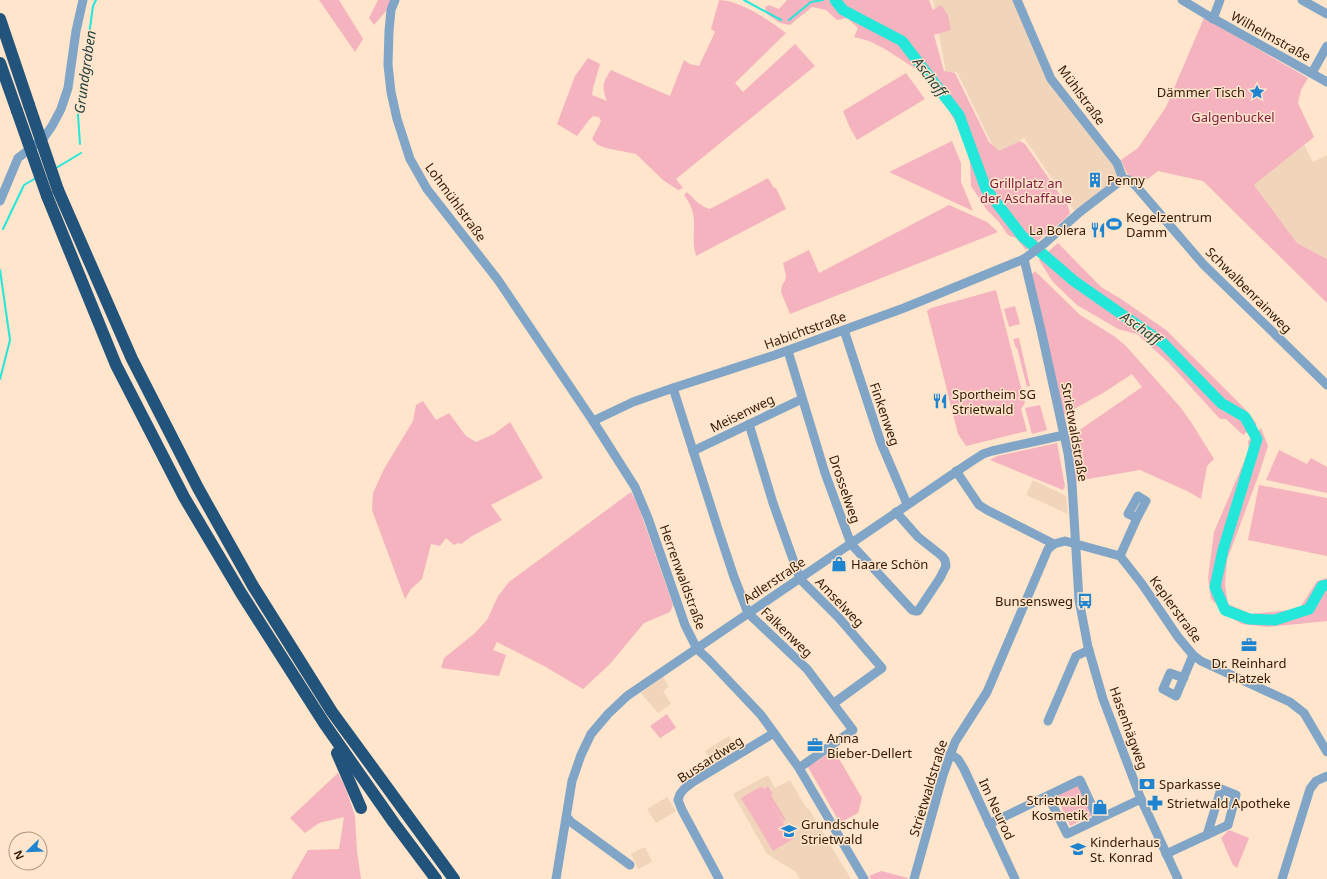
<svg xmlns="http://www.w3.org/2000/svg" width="1327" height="879" font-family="'Noto Sans',sans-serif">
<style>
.built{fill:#f1d5ba}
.green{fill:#f5b3bf}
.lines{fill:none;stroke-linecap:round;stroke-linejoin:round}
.stream{stroke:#22e7d9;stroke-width:2}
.river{stroke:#22e7d9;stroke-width:11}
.minor{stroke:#80a5c7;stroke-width:9}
.highway{stroke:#22537b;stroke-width:12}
.highway-bridge{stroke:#22537b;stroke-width:12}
.labels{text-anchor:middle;stroke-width:3;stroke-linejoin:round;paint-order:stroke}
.street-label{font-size:13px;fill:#321b00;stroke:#fee5cb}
.poi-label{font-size:13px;fill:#321b00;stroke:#fee5cb;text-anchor:start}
.park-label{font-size:13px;fill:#831d3e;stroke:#fee5cb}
.water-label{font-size:14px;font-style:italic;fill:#25413e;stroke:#fee5cb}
</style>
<rect width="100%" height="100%" fill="#fee5cb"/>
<!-- built -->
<g class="built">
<polygon points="933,0 1019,0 1050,70 1130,173 1076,213 1024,138 997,155 957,72 946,73"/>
<polygon points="1304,145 1313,162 1327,155 1327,259 1297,243 1254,185"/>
<polygon points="1033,480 1066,496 1068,514 1026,495"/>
<polygon points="663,677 669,687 663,691 671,704 658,713 641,693"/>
<polygon points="729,736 737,750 714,765 705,751"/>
<polygon points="768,775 775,788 790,780 807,809 808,808 851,879 800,879 796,872 767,854 733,794"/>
<polygon points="667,797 676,811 656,823 647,809"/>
<polygon points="645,847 652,862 638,869 631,854"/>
</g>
<!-- green -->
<g class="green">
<polygon points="319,0 339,0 363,39 355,52"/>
<polygon points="378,0 391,0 386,11 374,25 369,18"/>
<path d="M719 0C740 0 770 21 786 33L735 83 743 92 795 44 815 66 676 179 683 188 678 190 663 180 636 154 606 148 598 145 592 139 601 121 599 117 593 116 589 120 577 136 557 124 575 76 588 58 600 64 593 88 592 95 607 101C601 86 603 82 611 70L640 83 670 96 684 60 690 64 699 66 715 32 711 29Z"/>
<polygon points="787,0 929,0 933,10 941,5 948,15 951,30 934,35 944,71 955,73 989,142 999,151 1020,141 1025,144 1068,206 1070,213 1066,218 1026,250 1016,238 1008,235 999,222 987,210 971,186 970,162 963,135 940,95 916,69 885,49 869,41 854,37 858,28 847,18 837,20 826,10 812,7 790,25 780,23 767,14 765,7 769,5 779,9"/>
<polygon points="1204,18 1308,78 1301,90 1298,103 1314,137 1254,185 1297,243 1327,259 1327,303 1203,181 1158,171 1141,184 1129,176 1121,160 1138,148 1166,107"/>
<polygon points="906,73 925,99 857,140 850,128 843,111"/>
<polygon points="952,141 961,163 961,182 973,211 889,172"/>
<path d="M768 178 774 188H776L786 209 696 256C689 231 702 219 684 195L687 192C694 199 701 207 710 209Z"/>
<polygon points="949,205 987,222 998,232 790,314 781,292 782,285 785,281 786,276 783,263 809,250 819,273"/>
<polygon points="1058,243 1101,287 1121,299 1166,330 1246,410 1257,424 1243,435 1226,419 1220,419 1168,362 1137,334 1118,329 1077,305 1053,282 1039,260"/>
<polygon points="1035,271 1080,315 1114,336 1126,346 1181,408 1191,422 1214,459 1207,466 1201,499 1187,491 1140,470 1076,481 1068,438 1142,387 1132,374 1103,393 1063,415 1031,275"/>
<polygon points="996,290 1025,403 1021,409 1027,431 966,446 958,434 927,311 931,308"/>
<polygon points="1015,306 1020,324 1009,327 1004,309"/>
<polygon points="1019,338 1030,386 1027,387 1017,348 1016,348 1013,339"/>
<polygon points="423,401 436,420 449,413 466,436 476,442 494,434 510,422 543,478 491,505 502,520 472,536 461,544 458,543 454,545 446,538 440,546 431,544 422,579 411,589 405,599 372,510 373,493 384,469 413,421 416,405"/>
<polygon points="1040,405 1047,430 1032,434 1025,408"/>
<polygon points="1261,428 1268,446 1258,477 1227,560 1225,585 1228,604 1251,614 1299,609 1317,581 1327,578 1327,621 1267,627 1242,624 1230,617 1211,599 1208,578 1214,532 1249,450 1248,441"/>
<polygon points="1057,443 1065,486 1063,490 990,460 997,456"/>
<polygon points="1279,450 1307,464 1311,458 1327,467 1327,493 1266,480"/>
<polygon points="1259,485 1327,498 1327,556 1248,540"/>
<polygon points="631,492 638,505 673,605 670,612 644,623 610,664 583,689 544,666 497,642 493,650 506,655 499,676 441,668 444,658 474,634 487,620 498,596 509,582"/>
<polygon points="667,714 676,728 660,738 650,726"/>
<polygon points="834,750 862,798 858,813 840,823 808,767"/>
<polygon points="338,773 346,789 355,816 357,851 361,879 291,879 308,850 339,849 344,817 319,823 305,833 290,818"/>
<polygon points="1078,785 1093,815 1070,826 1056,795"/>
<polygon points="762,786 764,789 768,786 773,794 771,795 786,820 783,821 768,797 793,839 773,851 741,798"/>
<polygon points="1229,830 1249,838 1237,868 1233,865 1221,838"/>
<polygon points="881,871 908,878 907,879 871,879 869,876"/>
</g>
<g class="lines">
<!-- stream -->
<g class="stream">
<polyline points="744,0 781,20"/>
<polyline points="789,20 811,2 823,0"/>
<polyline points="80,144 78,115 93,6 96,0"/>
<polyline points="56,168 81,153"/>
<polyline points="3,229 24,185 36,178"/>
<polyline points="0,270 10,340 0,379"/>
</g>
<!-- river -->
<polyline class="river" points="835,0 843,10 902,41 959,115 986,189 1022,236 1074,281 1163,343 1221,403 1245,417 1257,439 1223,550 1215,587 1225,610 1249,619 1275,620 1309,609 1322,586 1327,585"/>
<!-- minor -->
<g class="minor">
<polyline points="395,0 391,10 389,31 388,65 391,92 397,119 410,159 427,189 498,280 593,421 635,487 648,518 685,625 697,649 708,659 761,715 774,733 799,768 864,879"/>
<polyline points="1017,0 1051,79 1117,163 1123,179"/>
<polyline points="1182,0 1207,15 1327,82"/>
<polyline points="1302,0 1327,14"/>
<polyline points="1213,19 1220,0"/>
<polyline points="1312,73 1327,46"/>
<polyline points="1123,179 1129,180 1136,186 1203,264 1327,385"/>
<polyline points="0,201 18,158 43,139 52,126 61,109 68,88 76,31 83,0"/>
<polyline points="1024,259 1041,330 1068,453 1072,484 1079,600 1088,647 1103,699 1141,799 1178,879"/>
<polyline points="844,330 881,443 907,504"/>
<polyline points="788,351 825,473 851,544 912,610 915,611 918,611 940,578 946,566 945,560 942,556 918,537 896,512"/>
<polyline points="673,388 719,532 734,577 748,613 807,669 853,730 799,768"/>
<polyline points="593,421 633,402 673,388 775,355 904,308 1024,259 1045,243 1080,212 1123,179"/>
<polyline points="749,424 773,503 800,579 839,618 882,668 834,703"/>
<polyline points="693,451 802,399"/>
<polyline points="956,471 979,505 987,510 1054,544"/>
<polygon points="1138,496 1146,501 1137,518 1128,514"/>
<polyline points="1120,556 1137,518"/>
<polyline points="1184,678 1170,673 1163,689 1176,696 1193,655"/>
<polyline points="1048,721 1076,656 1089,650"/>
<polyline points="950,754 958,759 964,769 1015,879"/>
<polyline points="1048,796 1067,834 1141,799"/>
<polyline points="567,817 571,822 630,865"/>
<polyline points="989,824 1080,780 1098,819"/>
<polyline points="1166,854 1228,825 1236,795 1221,789 1207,835"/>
<polyline points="556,879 572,781 581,755 591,734 608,714 627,696 969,463 983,454 992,451 1064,435"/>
<polyline points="719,879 682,810 678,800 680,794 684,789 693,782 774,733"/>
<polyline points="914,879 943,775 955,742 987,692 1048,549 1054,544 1065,541 1120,556 1142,584 1178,637 1193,655 1201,661 1290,702 1304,713 1327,752"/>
<polyline points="1282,879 1310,789 1316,781 1327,776"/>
</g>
<!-- highway -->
<g class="highway">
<polyline points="0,19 29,105"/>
<polyline points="0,63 17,111"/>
<polyline points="58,190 132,359 198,488 253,586 332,712 454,879"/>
<polyline points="47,196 116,365 184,497 241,593 324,723 394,823 436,879"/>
<polyline points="337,753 361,808"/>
</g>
<!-- highway-bridge -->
<g class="highway-bridge">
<polyline points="29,105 58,190"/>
<polyline points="17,111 47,196"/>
</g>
</g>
<!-- icons -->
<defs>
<symbol id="sight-bare" viewBox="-9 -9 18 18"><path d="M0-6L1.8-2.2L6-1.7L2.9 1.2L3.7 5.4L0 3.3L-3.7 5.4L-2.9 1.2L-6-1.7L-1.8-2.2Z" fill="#1e84cf" stroke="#fee5cb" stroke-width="2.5" paint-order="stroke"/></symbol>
<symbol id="building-bare" viewBox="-9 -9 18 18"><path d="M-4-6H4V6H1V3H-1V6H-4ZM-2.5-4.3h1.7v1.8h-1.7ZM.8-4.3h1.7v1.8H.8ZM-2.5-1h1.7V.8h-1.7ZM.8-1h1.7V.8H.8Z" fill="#1e84cf" stroke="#fee5cb" stroke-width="2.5" paint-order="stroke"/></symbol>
<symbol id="stadium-bare" viewBox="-9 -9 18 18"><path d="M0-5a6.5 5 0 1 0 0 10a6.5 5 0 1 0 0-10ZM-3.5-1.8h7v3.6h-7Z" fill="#1e84cf" stroke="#fee5cb" stroke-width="2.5" paint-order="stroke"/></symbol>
<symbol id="restaurant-bare" viewBox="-9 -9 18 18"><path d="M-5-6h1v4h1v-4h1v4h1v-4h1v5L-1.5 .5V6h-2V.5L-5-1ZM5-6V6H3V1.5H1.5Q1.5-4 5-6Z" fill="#1e84cf" stroke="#fee5cb" stroke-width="2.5" paint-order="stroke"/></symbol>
<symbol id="shop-bare" viewBox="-9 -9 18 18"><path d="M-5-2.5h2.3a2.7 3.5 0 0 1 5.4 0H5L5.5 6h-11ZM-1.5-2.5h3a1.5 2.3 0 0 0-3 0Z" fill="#1e84cf" stroke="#fee5cb" stroke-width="2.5" paint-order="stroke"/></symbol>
<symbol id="bus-bare" viewBox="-9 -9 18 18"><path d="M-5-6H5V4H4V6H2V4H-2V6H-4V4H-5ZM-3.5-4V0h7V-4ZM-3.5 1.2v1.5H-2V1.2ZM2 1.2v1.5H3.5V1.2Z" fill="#1e84cf" stroke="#fee5cb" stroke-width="2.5" paint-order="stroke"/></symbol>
<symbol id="office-bare" viewBox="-9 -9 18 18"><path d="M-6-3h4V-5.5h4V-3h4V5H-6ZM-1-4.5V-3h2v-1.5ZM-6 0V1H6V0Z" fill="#1e84cf" stroke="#fee5cb" stroke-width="2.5" paint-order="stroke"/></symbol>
<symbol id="bank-bare" viewBox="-9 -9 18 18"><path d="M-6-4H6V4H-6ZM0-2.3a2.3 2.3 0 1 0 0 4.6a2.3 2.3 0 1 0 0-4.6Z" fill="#1e84cf" stroke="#fee5cb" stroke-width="2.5" paint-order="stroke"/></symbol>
<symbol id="pharmacy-bare" viewBox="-9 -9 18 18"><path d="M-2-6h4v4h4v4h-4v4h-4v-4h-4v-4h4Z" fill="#1e84cf" stroke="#fee5cb" stroke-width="2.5" paint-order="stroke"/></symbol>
<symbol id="school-bare" viewBox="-9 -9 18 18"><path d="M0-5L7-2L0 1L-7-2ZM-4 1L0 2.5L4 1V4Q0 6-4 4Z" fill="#1e84cf" stroke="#fee5cb" stroke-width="2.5" paint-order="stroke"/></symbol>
</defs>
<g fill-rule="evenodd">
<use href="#sight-bare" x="1246" y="81" width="22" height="22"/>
<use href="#building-bare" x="1084" y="169" width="22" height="22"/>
<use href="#stadium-bare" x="1103" y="213" width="22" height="22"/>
<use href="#restaurant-bare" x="1087" y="219" width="22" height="22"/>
<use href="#restaurant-bare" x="929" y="390" width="22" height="22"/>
<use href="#shop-bare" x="828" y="553" width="22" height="22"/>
<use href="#bus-bare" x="1074" y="590" width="22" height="22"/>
<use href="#office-bare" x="1238" y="634" width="22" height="22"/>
<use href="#office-bare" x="804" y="734" width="22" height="22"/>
<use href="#bank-bare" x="1136" y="773" width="22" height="22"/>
<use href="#pharmacy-bare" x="1144" y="792" width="22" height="22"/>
<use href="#shop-bare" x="1089" y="796" width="22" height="22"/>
<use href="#school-bare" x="778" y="820" width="22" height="22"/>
<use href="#school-bare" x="1067" y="838" width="22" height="22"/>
</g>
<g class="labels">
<!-- street labels -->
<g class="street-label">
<text transform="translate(1271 36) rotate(29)" y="5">Wilhelmstraße</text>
<text transform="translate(1082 95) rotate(54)" y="5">Mühlstraße</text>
<text transform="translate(456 202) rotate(54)" y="5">Lohmühlstraße</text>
<text transform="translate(1249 290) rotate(45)" y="5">Schwalbenrainweg</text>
<text transform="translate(805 330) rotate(-20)" y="5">Habichtstraße</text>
<text transform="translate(742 413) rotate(-26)" y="5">Meisenweg</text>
<text transform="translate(885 414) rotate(71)" y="5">Finkenweg</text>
<text transform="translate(1075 432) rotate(80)" y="5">Strietwaldstraße</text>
<text transform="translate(845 489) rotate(71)" y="5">Drosselweg</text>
<text transform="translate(683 577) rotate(70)" y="5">Herrenwaldstraße</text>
<text transform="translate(774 580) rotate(-34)" y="5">Adlerstraße</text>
<text transform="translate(840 602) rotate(46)" y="5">Amselweg</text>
<text transform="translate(1176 609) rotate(54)" y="5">Keplerstraße</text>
<text transform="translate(787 632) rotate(44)" y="5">Falkenweg</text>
<text transform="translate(1129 728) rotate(70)" y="5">Hasenhägweg</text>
<text transform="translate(710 759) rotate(-33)" y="5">Bussardweg</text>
<text transform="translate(928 788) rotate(-73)" y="5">Strietwaldstraße</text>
<text transform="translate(997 809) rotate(65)" y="5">Im Neurod</text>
</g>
<!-- poi labels -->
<g class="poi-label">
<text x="1245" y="97" text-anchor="end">Dämmer Tisch</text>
<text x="1107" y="185">Penny</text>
<text x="1126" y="222">Kegelzentrum<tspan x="1126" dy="15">Damm</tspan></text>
<text x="1086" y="235" text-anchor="end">La Bolera</text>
<text x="952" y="399">Sportheim SG<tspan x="952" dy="15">Strietwald</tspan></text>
<text x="851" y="569">Haare Schön</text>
<text x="1073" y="606" text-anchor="end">Bunsensweg</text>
<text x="1249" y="668" text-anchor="middle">Dr. Reinhard<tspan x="1249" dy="15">Platzek</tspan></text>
<text x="827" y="743">Anna<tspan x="827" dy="15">Bieber-Dellert</tspan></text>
<text x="1159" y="789">Sparkasse</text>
<text x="1088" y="805" text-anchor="end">Strietwald<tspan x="1088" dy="15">Kosmetik</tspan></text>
<text x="1167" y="808">Strietwald Apotheke</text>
<text x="801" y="829">Grundschule<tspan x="801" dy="15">Strietwald</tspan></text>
<text x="1090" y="847">Kinderhaus<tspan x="1090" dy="15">St. Konrad</tspan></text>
</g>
<!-- park labels -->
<g class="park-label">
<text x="1233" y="122">Galgenbuckel</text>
<text x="1026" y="188">Grillplatz an<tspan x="1026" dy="15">der Aschaffaue</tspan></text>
</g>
<!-- water labels -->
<g class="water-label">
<text transform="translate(85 72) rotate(-82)" y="5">Grundgraben</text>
<text transform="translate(930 77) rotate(52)" y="5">Aschaff</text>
<text transform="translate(1141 328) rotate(35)" y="5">Aschaff</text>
</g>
</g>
<!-- north arrow -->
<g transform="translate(28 851) rotate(247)"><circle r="19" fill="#fee5cb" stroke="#ac947a"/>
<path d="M0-3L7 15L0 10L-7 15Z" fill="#1e84cf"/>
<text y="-6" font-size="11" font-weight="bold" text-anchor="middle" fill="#321b00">N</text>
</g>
</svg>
